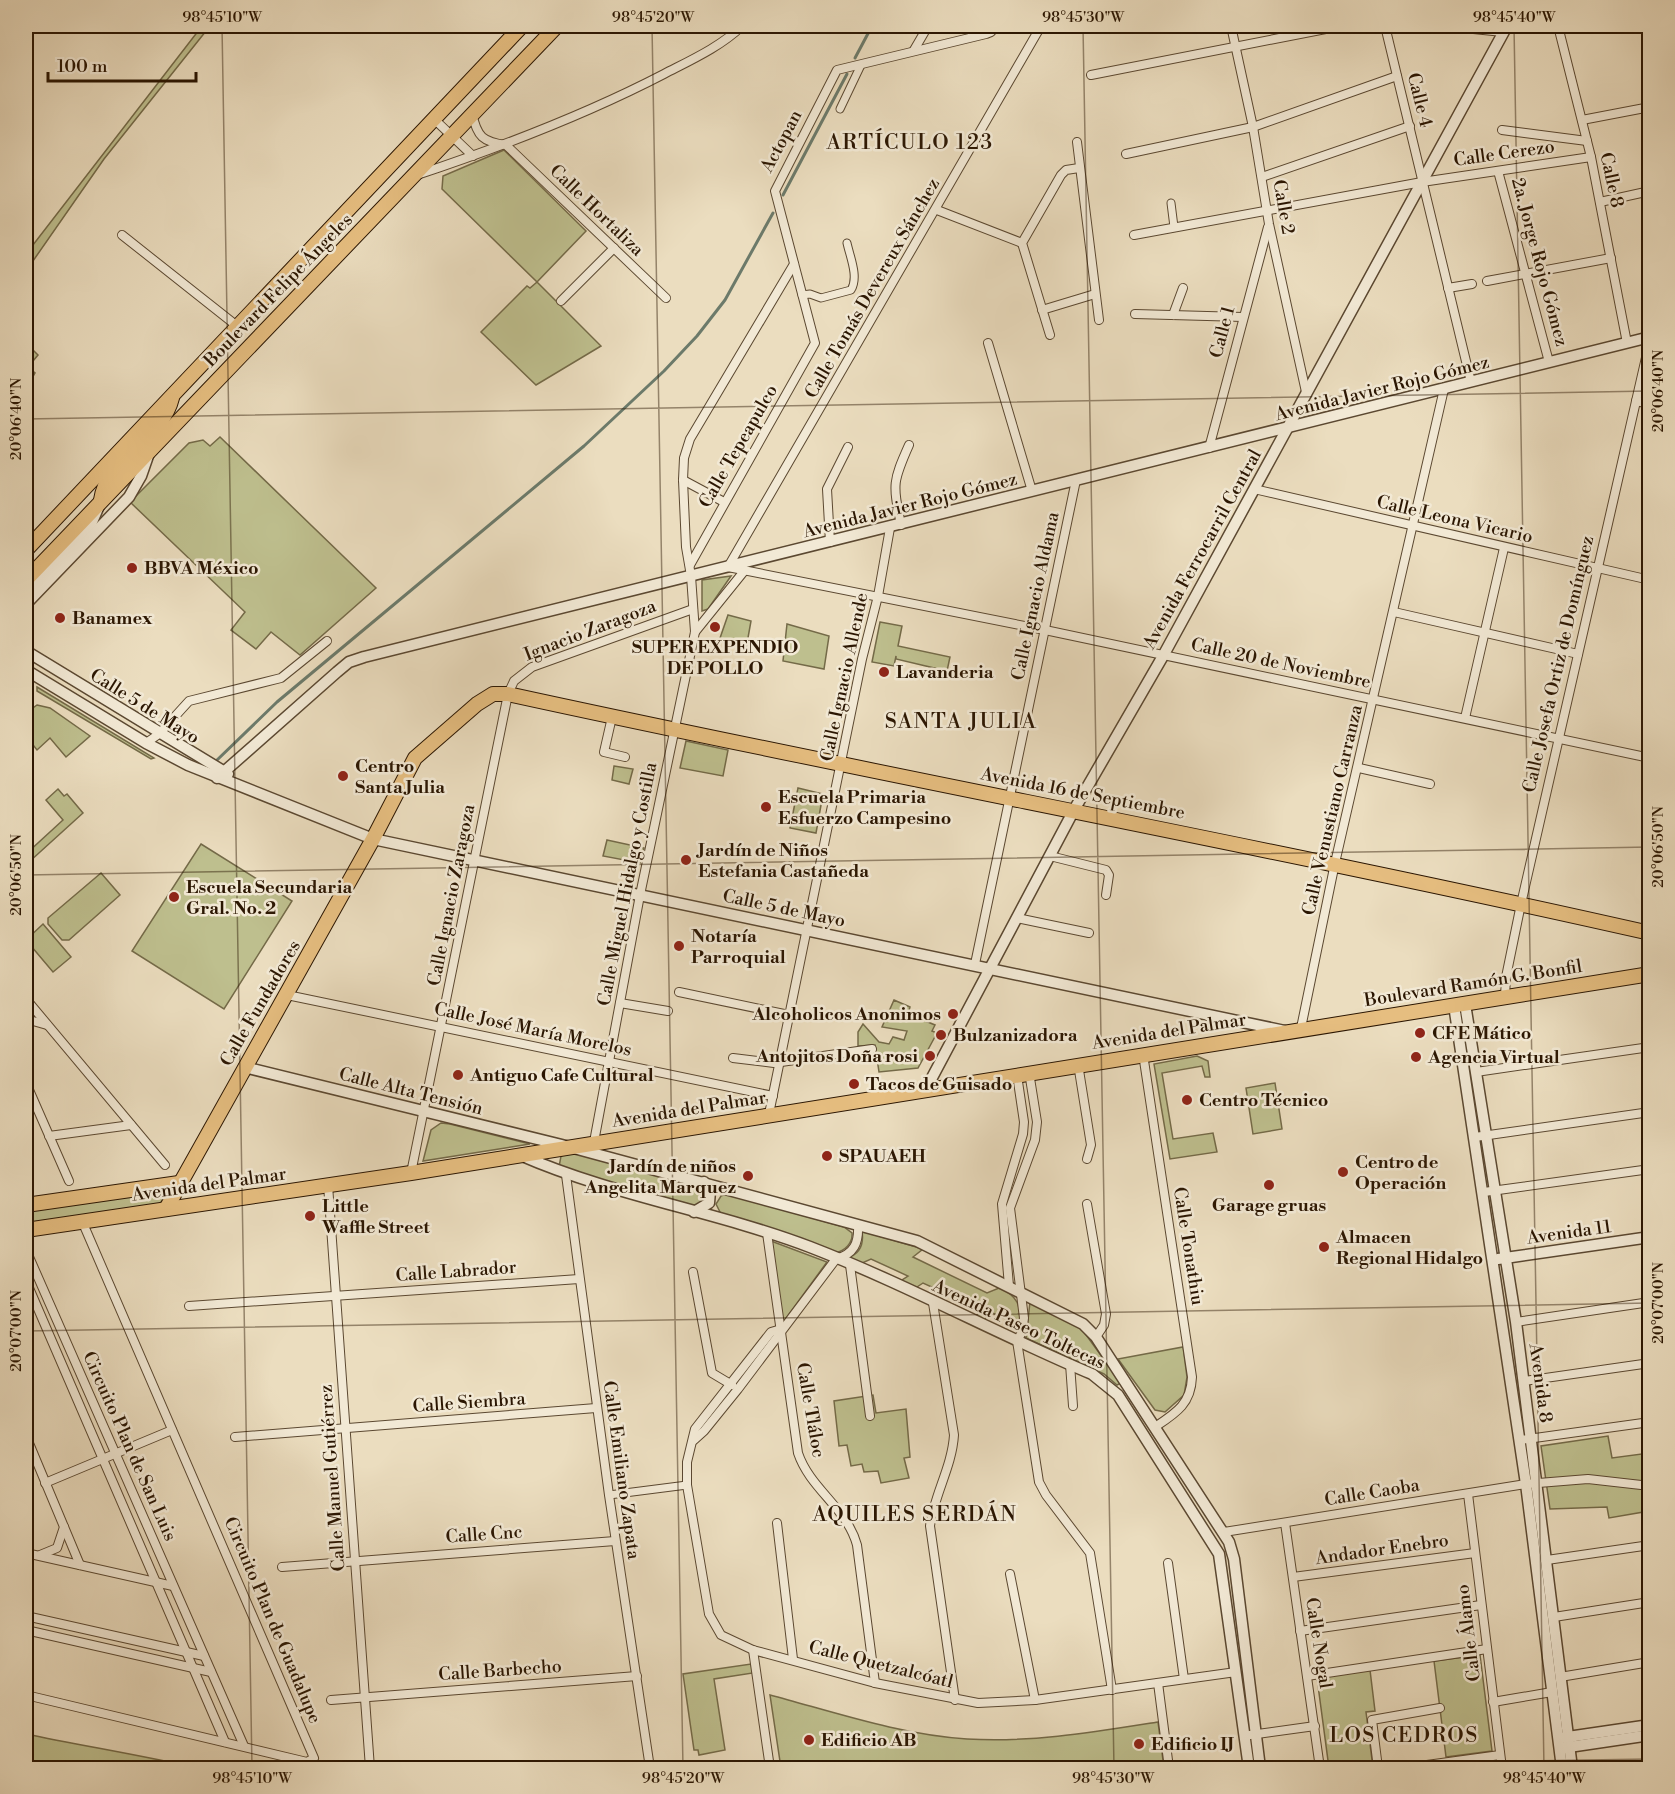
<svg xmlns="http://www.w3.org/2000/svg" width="1675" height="1794" font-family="'Libre Bodoni',serif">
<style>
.green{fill:#bebf8e;stroke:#746a48;stroke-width:1.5}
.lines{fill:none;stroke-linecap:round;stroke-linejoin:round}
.stream{stroke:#6c7a6a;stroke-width:3}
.pedestrian-casing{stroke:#5b4831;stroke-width:9}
.minor-casing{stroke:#5b4831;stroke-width:10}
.tertiary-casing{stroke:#5b4831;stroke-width:13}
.primary-casing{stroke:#2b1602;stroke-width:16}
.pedestrian{stroke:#f2e9d5;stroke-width:7}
.minor{stroke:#f2e9d5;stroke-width:8}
.tertiary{stroke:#f2e9d5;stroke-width:10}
.primary{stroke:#e6be80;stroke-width:14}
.ticks{fill:none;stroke:#2b1602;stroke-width:1.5;stroke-opacity:0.45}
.poi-dot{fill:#8f2418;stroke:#f2e9d5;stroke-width:2}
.labels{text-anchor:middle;stroke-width:5;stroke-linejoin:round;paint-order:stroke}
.street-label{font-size:18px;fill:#2b1602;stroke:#f2e9d5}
.poi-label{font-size:18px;font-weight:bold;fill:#2b1602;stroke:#f2e9d5;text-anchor:start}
.quarter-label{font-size:21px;letter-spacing:1.5px;fill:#2b1602;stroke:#f2e9d5}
.neatline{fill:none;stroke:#2b1602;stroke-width:2}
.ticks-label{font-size:15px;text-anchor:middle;fill:#2b1602}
</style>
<rect width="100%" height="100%" fill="#ebddbf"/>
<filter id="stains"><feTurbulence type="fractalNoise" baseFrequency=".00333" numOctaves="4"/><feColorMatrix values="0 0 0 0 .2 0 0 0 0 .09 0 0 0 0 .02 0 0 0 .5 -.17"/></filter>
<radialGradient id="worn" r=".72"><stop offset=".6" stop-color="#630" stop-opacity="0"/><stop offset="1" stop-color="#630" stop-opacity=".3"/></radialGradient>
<!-- green -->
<g class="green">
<polygon points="202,26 210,26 104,159 26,271 28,274 26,278 26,254"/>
<polygon points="504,150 586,231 537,282 601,346 536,385 481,332 527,286 530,288 537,282 442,189 443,176"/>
<polygon points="26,343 38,355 28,367 35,373 26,389 26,380 30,375 26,371"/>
<polygon points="220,437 376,588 300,655 271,632 256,649 231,630 245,612 130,502 189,443 203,440 210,446"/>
<polygon points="731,576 708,609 702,611 702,580"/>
<polygon points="728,615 751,621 746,649 719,641"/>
<polygon points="880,622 902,626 898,646 950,657 947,671 896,659 896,656 894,666 872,662"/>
<polygon points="787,624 829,636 824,669 783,661"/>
<polygon points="37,687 154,758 151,759 37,691"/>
<polygon points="37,705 50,708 90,736 66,757 50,738 37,750 26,736 26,713"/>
<polygon points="686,741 728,750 723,776 680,768"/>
<polygon points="614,766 633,769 629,784 612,780"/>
<polygon points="798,788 823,794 816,833 790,828"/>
<polygon points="58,789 64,796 67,794 83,813 29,862 26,854 63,820 46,800"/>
<polygon points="607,840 644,848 640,863 603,856"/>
<polygon points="201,844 292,901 224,1009 132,951"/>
<polygon points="101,873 120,895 69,940 62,940 48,924 48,918"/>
<polygon points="43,924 71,957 53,972 26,940"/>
<polygon points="894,1000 910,1007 908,1014 935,1025 932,1031 937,1033 918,1068 879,1072 875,1045 858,1046 858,1032 863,1024 879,1042 889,1044 893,1037 904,1040 907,1031 882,1027"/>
<polygon points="1197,1056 1208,1061 1210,1077 1205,1077 1202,1066 1162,1073 1173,1139 1213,1133 1217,1152 1170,1159 1154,1064"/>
<polygon points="1275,1083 1282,1129 1253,1134 1246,1088"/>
<polygon points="441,1123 450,1124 530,1144 423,1161 431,1130"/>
<polygon points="572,1152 703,1188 706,1201 691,1207 559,1167 561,1156"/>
<polygon points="164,1191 168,1192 159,1205 26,1223 26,1211"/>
<path d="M726 1194 844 1227 852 1233C853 1243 845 1251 835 1253L721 1214 716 1204 721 1196Z"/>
<path d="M862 1231 923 1249 913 1257 987 1293 999 1288C1017 1295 1022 1306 1019 1325L993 1313 983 1320 975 1316 983 1310 923 1283 914 1289 899 1282 908 1276 871 1259 860 1264 847 1258C860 1254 864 1244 862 1231Z"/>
<polygon points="771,1241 827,1262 784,1321 782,1320"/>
<polygon points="1030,1302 1075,1324 1084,1332 1121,1383 1117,1385 1104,1374 1026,1338"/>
<polygon points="1183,1347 1187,1377 1184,1395 1165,1412 1155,1410 1118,1359"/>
<polygon points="873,1395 876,1413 906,1409 910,1457 904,1458 909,1478 881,1483 878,1471 864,1472 862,1464 851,1466 847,1445 839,1446 834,1401"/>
<polygon points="1608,1436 1612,1458 1649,1453 1649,1511 1609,1518 1607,1507 1550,1509 1541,1446"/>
<polygon points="1480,1655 1492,1751 1446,1757 1434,1661"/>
<polygon points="751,1664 753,1673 714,1679 725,1750 699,1755 698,1750 694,1750 683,1674"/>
<polygon points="1370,1670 1375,1711 1366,1712 1373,1768 1329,1768 1317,1678"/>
<path d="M770 1695C834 1712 901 1735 967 1739 1031 1743 1095 1732 1158 1722L1164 1768H781Z"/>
<path d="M26 1734C83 1746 140 1755 197 1768H43L26 1765Z"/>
</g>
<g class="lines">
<!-- stream -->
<g class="stream">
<polyline points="855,58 872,26"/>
<polyline points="783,195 847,74"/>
<polyline points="216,761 277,702 584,446 664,371 697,336 725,300 773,213"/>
</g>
<defs>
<g id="pedestrian">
<polyline points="840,109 861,65"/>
<polyline points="1171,203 1174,227"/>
<path d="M802 295 810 294 821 298 851 290C859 277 850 257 847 243"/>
<polyline points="609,1495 687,1485"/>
</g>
<g id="minor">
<polyline points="1041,26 728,567 1045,630 1650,758"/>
<polyline points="1231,26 1253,127 1269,224 1306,392"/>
<polyline points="1385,26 1471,382"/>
<polyline points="1444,26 1503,32"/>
<polyline points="1558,26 1591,157 1627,343"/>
<polyline points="914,50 928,26"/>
<polyline points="1091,75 1341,26"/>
<path d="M472 113C477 137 483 142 506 145L666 298"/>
<polyline points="433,118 473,156"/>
<polyline points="1582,120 1650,107"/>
<polyline points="1502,130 1587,141"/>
<polyline points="1077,142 1099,320"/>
<polyline points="1126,154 1253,127 1397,76"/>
<polyline points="1498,171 1549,362"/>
<path d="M417 175C501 147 585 115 664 74 691 60 720 47 742 26"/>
<polyline points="1262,177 1410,126"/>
<polyline points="1600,202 1650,191"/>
<polyline points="937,210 1022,243"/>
<polyline points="122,235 237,326"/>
<polyline points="1134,235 1422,182 1591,157"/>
<polyline points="1487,281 1611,258"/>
<polyline points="1448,288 1472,284"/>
<polyline points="561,301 614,248"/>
<polyline points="1042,310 1095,294"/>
<polyline points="1135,314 1243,317"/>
<polyline points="1173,315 1183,288"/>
<polyline points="1050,335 1022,243 1061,175 1066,170 1079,168"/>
<polyline points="988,343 1032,491"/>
<polyline points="1636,401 1650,404"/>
<polyline points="1209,448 1268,227"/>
<polyline points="683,480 724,502"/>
<polyline points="1254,489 1650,580"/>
<path d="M901 525C893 484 892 483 909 445"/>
<polyline points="830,542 827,489 848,447"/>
<polyline points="690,565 815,343 775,191 837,70 986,34 991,32 996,26"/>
<polyline points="1394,612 1578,654"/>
<polyline points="695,632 745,570"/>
<polyline points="612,717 604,752 625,757"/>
<polyline points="1465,718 1504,548"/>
<polyline points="146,743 159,734 189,701 281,678 327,641"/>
<polyline points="1359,768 1430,784"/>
<polyline points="1050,856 1106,870 1109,875 1106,895"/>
<polyline points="1017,918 1089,933"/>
<polyline points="975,964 1076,480"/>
<polyline points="679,992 789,1015"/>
<polyline points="287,995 773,1096"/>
<polyline points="1505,997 1506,977 1521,904 1650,340"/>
<polyline points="26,999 165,1165"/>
<polyline points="620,1003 668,1011"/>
<polyline points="26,1019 47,1025"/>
<polyline points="1301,1028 1335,863 1444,389"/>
<path d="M1143 1054 1192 1377C1191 1404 1176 1413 1155 1427"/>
<polyline points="733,1058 774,1063 872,1049"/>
<polyline points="1078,1064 1091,1145 1087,1159"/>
<polyline points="1029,1072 1037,1122 1035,1140 1010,1208 1024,1318 1022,1332 1017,1341 1039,1482 1046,1495 1090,1553 1112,1690"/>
<polyline points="1476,1072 1650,1047"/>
<polyline points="26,1083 69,1181"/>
<polyline points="769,1114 862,659 878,596 890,528"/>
<polyline points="49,1136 131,1125"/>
<polyline points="1475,1137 1650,1112"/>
<polyline points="594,1142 640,895 695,632 691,576 686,547 683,480 684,458 690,439 794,264"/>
<polyline points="411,1173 508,694 514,681 532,667 693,609"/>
<polyline points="566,1175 609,1495 650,1768"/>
<polyline points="328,1185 370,1768"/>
<polyline points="1484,1192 1650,1169"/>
<polyline points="1087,1204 1106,1314 1104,1325 1096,1337"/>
<path d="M767 1233 798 1453C810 1489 847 1508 857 1545L875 1683"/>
<polyline points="26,1250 244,1746"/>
<polyline points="850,1265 870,1416"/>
<polyline points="693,1272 712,1373 732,1385"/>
<polyline points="26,1281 225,1742"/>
<polyline points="1009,1286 1002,1204 1023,1134 1024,1122 1017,1075"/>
<path d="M933 1303 954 1435C952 1467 934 1495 930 1526L955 1700"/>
<polyline points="189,1306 579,1279"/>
<polyline points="1516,1322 1650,1302"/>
<polyline points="781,1329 771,1332 695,1429 687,1462 687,1485 709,1614 721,1635 753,1650 875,1683 978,1703 1035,1700 1236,1672"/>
<polyline points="1070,1364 1073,1406"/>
<polyline points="1524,1381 1650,1363"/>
<polyline points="26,1436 80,1565"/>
<polyline points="235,1437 596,1408"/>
<path d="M694 1440 704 1431 738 1389 836 1259C854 1254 859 1243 858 1225"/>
<polyline points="1520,1440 1650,1422"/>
<polyline points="45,1483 172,1430"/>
<polyline points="1468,1494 1502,1768"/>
<polyline points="777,1523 793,1659"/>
<polyline points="1285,1523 1320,1768"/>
<polyline points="1224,1532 1526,1484 1588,1479 1650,1486"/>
<polyline points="26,1553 173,1586"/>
<polyline points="40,1555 57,1548 64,1527"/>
<polyline points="1547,1560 1650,1545"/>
<polyline points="1168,1563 1184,1679"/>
<polyline points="282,1567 615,1541"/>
<polyline points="1010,1574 1035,1700"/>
<polyline points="1293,1577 1475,1553"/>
<polyline points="26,1616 204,1656"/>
<polyline points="1554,1617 1650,1602"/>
<polyline points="26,1630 211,1672"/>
<polyline points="1300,1631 1481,1605"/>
<polyline points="753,1650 770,1768"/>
<polyline points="1307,1676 1487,1649"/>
<polyline points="1560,1677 1650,1662"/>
<polyline points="1158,1683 1169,1768"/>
<polyline points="26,1695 307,1762 314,1758 82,1221"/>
<polyline points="331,1700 637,1676"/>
<polyline points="1493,1702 1552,1692"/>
<polyline points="1250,1735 1315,1726"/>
<polyline points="1378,1768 1372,1720 1440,1708"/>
<polyline points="1405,1768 1500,1755"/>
</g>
<g id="tertiary">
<polyline points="26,592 92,522 99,506"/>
<polyline points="26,604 129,497 141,476 149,453"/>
<polyline points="26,651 228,774"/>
<polyline points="26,670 146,743 188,765 373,839 1285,1031"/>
<polyline points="217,778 337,672 349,662 364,657 1650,337"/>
<polyline points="1465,1004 1516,1322 1572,1768"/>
<polyline points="1454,1005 1526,1484 1562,1768"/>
<polyline points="244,1067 570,1147 917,1241 1083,1324 1096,1337 1229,1542 1234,1559 1260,1768"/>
<polyline points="926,1089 1074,810 1163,656 1507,26"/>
<path d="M520 1155C614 1196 715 1211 810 1247 906 1284 997 1334 1092 1374L1118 1395 1219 1554 1249 1768"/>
<polyline points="694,1212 709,1203 710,1191 704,1182"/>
<polyline points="1498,1259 1650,1237"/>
<polyline points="1561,1738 1650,1725"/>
<polyline points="1562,1748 1650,1735"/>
</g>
<g id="primary">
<path d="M101 500C107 457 162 440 172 398"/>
<polyline points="26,550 522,26"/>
<polyline points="26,580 557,26"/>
<polyline points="26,1205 179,1183"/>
<path d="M166 1209 373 839 415 758 477 704 493 694H508C887 777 1270 847 1650 933"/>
<polyline points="26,1230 411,1173 1650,974"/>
</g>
</defs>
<!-- pedestrian casing -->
<use href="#pedestrian" class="pedestrian-casing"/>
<!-- minor casing -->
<use href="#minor" class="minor-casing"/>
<!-- tertiary casing -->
<use href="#tertiary" class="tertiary-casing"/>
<!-- primary casing -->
<use href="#primary" class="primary-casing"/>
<!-- pedestrian -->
<use href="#pedestrian" class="pedestrian"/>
<!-- minor -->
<use href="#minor" class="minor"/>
<!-- tertiary -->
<use href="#tertiary" class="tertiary"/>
<!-- primary -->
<use href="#primary" class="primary"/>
</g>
<!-- ticks -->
<path class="ticks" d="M222 26 252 1768M652 26 683 1768M1083 26 1114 1768M1514 26 1544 1768M26 419 1650 391M26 875 1650 847M26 1331 1650 1303M1101 1768 1650 1759"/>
<!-- markers -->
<g class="poi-dot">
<circle cx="132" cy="568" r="6"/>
<circle cx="60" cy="618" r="6"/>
<circle cx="715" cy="627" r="6"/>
<circle cx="884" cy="672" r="6"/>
<circle cx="343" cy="776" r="6"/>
<circle cx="766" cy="807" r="6"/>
<circle cx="686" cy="860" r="6"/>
<circle cx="174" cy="897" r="6"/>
<circle cx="679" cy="946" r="6"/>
<circle cx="953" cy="1014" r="6"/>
<circle cx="1420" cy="1033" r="6"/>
<circle cx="941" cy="1035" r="6"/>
<circle cx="930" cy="1056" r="6"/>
<circle cx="1416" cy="1057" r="6"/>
<circle cx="458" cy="1075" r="6"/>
<circle cx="854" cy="1084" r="6"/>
<circle cx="1187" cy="1100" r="6"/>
<circle cx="827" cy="1156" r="6"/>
<circle cx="1343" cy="1172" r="6"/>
<circle cx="748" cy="1176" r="6"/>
<circle cx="1269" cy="1185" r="6"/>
<circle cx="310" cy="1216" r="6"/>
<circle cx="1324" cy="1247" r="6"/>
<circle cx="809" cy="1740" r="6"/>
<circle cx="1139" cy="1744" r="6"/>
</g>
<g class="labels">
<!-- street labels -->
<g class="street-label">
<text transform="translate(1420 100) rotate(76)" y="6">Calle 4</text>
<text transform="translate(781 141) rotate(-62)" y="6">Actopan</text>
<text transform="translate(1504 153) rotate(-8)" y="6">Calle Cerezo</text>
<text transform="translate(1612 180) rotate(78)" y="6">Calle 8</text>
<text transform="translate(1284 207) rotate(80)" y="6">Calle 2</text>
<text transform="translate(597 210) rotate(44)" y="6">Calle Hortaliza</text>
<text transform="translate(1540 262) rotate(75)" y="6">2a. Jorge Rojo Gómez</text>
<text transform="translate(872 288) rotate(-60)" y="6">Calle Tomás Devereux Sánchez</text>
<text transform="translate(278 290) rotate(-46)" y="6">Boulevard Felipe Ángeles</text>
<text transform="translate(1222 332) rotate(-75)" y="6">Calle 1</text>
<text transform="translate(1382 388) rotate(-14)" y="6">Avenida Javier Rojo Gómez</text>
<text transform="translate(738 446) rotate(-60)" y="6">Calle Tepeapulco</text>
<text transform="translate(910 505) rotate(-14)" y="6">Avenida Javier Rojo Gómez</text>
<text transform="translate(1455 519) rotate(13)" y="6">Calle Leona Vicario</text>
<text transform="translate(1202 549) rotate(-61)" y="6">Avenida Ferrocarril Central</text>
<text transform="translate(1035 596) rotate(-78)" y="6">Calle Ignacio Aldama</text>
<text transform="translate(590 630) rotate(-21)" y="6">Ignacio Zaragoza</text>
<text transform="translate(1281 663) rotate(12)" y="6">Calle 20 de Noviembre</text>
<text transform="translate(1558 664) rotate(-77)" y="6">Calle Josefa Ortiz de Domínguez</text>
<text transform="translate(844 677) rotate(-78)" y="6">Calle Ignacio Allende</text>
<text transform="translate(145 706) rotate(32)" y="6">Calle 5 de Mayo</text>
<text transform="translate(1083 793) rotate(11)" y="6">Avenida 16 de Septiembre</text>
<text transform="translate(1332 810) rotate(-77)" y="6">Calle Venustiano Carranza</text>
<text transform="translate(627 884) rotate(-79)" y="6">Calle Miguel Hidalgo y Costilla</text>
<text transform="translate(451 895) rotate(-79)" y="6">Calle Ignacio Zaragoza</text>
<text transform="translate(784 908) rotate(12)" y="6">Calle 5 de Mayo</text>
<text transform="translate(1473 983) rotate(-9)" y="6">Boulevard Ramón G. Bonfil</text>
<text transform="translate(260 1003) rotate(-60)" y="6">Calle Fundadores</text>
<text transform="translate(533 1029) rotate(12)" y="6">Calle José María Morelos</text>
<text transform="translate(1169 1031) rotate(-9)" y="6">Avenida del Palmar</text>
<text transform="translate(411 1091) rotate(14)" y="6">Calle Alta Tensión</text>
<text transform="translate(689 1109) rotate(-9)" y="6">Avenida del Palmar</text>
<text transform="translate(209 1184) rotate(-8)" y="6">Avenida del Palmar</text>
<text transform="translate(1569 1232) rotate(-8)" y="6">Avenida 11</text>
<text transform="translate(1189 1246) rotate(81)" y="6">Calle Tonathiu</text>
<text transform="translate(456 1271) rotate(-4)" y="6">Calle Labrador</text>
<text transform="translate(1019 1324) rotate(25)" y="6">Avenida Paseo Toltecas</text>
<text transform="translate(1541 1383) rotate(82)" y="6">Avenida 8</text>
<text transform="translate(469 1402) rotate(-4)" y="6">Calle Siembra</text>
<text transform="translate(811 1410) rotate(80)" y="6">Calle Tláloc</text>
<text transform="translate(130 1446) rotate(66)" y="6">Circuito Plan de San Luis</text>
<text transform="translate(622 1470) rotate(82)" y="6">Calle Emiliano Zapata</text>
<text transform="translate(332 1478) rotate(-94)" y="6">Calle Manuel Gutiérrez</text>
<text transform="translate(1372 1492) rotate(-9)" y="6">Calle Caoba</text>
<text transform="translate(484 1534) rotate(-4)" y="6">Calle Cnc</text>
<text transform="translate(1382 1549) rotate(-8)" y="6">Andador Enebro</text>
<text transform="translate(273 1620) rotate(67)" y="6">Circuito Plan de Guadalupe</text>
<text transform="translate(1468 1633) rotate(-97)" y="6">Calle Álamo</text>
<text transform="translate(1319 1643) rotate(81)" y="6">Calle Nogal</text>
<text transform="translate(881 1664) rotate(14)" y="6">Calle Quetzalcóatl</text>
<text transform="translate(500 1670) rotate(-4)" y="6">Calle Barbecho</text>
</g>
<!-- poi labels -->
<g class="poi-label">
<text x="144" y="574">BBVA México</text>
<text x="72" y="624">Banamex</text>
<text x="715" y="653" text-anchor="middle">SUPER EXPENDIO<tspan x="715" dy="21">DE POLLO</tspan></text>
<text x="896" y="678">Lavanderia</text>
<text x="355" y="772">Centro<tspan x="355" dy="21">Santa Julia</tspan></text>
<text x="778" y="803">Escuela Primaria<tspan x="778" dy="21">Esfuerzo Campesino</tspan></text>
<text x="698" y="856">Jardín de Niños<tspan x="698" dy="21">Estefania Castañeda</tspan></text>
<text x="186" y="893">Escuela Secundaria<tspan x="186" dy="21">Gral. No. 2</tspan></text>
<text x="691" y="942">Notaría<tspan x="691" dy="21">Parroquial</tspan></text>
<text x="941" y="1020" text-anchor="end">Alcoholicos Anonimos</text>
<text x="1432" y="1039">CFE Mático</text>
<text x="953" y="1041">Bulzanizadora</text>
<text x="918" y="1062" text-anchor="end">Antojitos Doña rosi</text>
<text x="1428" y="1063">Agencia Virtual</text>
<text x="470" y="1081">Antiguo Cafe Cultural</text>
<text x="866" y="1090">Tacos de Guisado</text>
<text x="1199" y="1106">Centro Técnico</text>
<text x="839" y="1162">SPAUAEH</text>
<text x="1355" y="1168">Centro de<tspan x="1355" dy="21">Operación</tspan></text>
<text x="736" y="1172" text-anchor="end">Jardín de niños<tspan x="736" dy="21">Angelita Marquez</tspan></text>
<text x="1269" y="1211" text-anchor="middle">Garage gruas</text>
<text x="322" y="1212">Little<tspan x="322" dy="21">Waffle Street</tspan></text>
<text x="1336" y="1243">Almacen<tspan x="1336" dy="21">Regional Hidalgo</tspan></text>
<text x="821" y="1746">Edificio AB</text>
<text x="1151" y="1750">Edificio IJ</text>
</g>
<!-- quarter labels -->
<g class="quarter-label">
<text x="910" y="149">ARTÍCULO 123</text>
<text x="961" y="728">SANTA JULIA</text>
<text x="915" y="1521">AQUILES SERDÁN</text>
<text x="1404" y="1742">LOS CEDROS</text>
</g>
</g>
<!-- margin -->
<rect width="1675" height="1794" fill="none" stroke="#ebddbf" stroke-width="66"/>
<!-- scale -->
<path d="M48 72v9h148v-9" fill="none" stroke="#2b1602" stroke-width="3"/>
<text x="57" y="72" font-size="18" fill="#2b1602" stroke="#f2e9d5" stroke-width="4.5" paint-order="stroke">100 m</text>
<rect x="33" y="33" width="1609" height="1728" class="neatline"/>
<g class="ticks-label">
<text x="222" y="22">98°45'10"W</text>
<text x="653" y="22">98°45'20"W</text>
<text x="1083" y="22">98°45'30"W</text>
<text x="1514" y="22">98°45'40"W</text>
<text transform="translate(1658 391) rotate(-90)" y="5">20°06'40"N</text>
<text transform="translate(16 419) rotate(-90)" y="5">20°06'40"N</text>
<text transform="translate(1658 847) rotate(-90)" y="5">20°06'50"N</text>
<text transform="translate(16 875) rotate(-90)" y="5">20°06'50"N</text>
<text transform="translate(1658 1303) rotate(-90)" y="5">20°07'00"N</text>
<text transform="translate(16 1331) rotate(-90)" y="5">20°07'00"N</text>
<text x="252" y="1783">98°45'10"W</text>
<text x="683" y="1783">98°45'20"W</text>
<text x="1113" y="1783">98°45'30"W</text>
<text x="1544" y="1783">98°45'40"W</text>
</g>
<rect width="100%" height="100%" filter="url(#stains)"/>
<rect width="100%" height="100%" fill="url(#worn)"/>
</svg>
